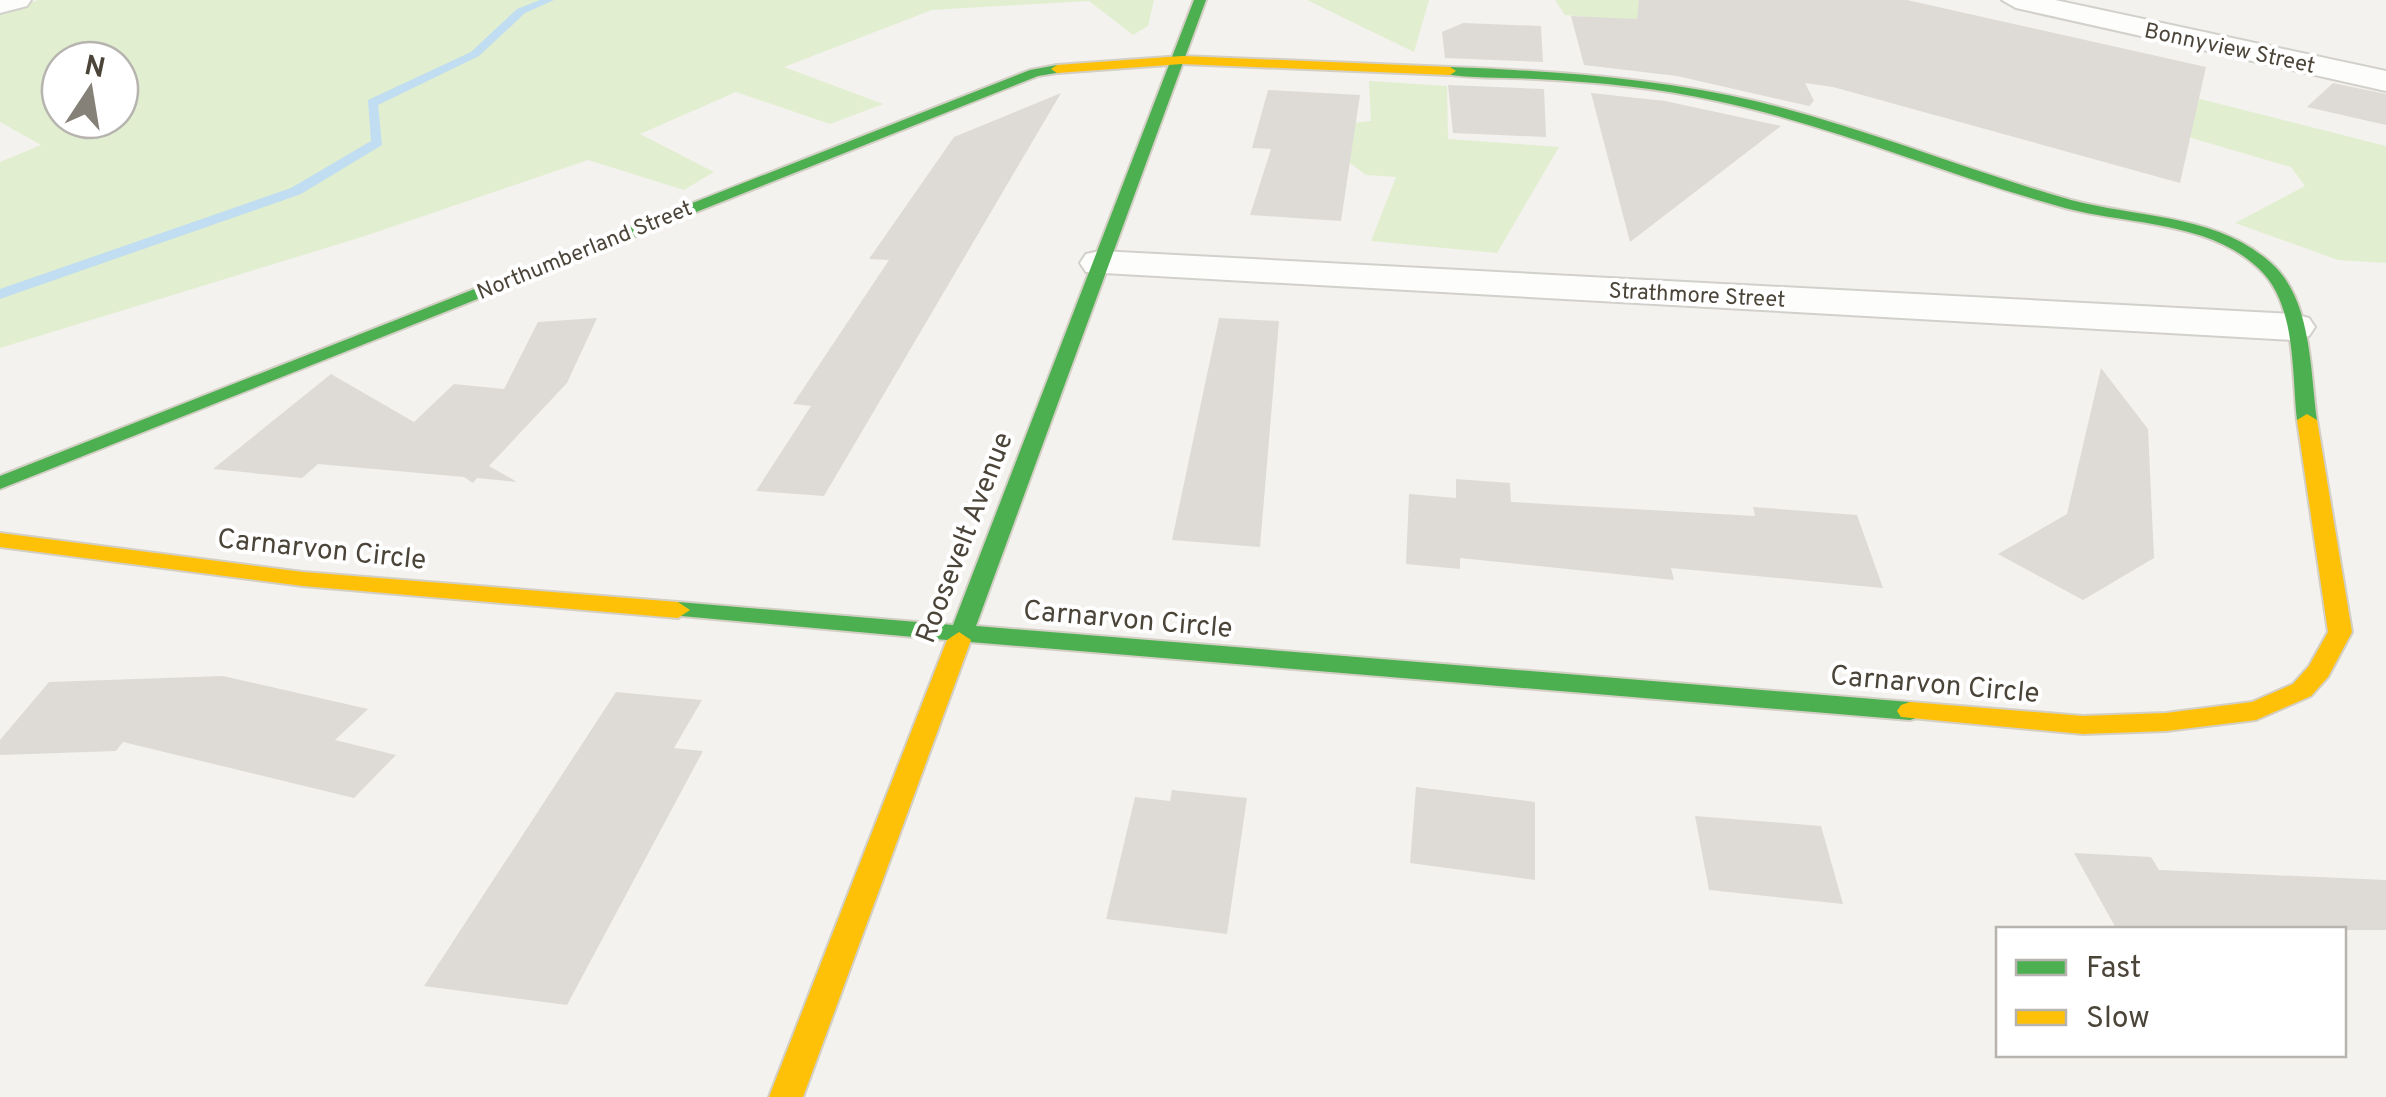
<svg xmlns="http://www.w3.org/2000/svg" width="2386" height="1097" font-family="Overpass,sans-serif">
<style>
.green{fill:#e1eecf;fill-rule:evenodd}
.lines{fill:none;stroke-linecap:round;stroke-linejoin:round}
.stream{fill:#c0ddf1;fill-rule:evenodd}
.building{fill:#dedbd6}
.street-casing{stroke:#d2d0cb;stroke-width:4}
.fast-casing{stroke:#d3cfc5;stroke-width:4}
.slow-casing{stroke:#d3cfc5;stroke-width:4}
.street{fill:#fdfdfc;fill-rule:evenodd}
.fast{fill:#4caf50;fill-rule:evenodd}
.slow{fill:#ffc107;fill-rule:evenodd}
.labels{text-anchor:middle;stroke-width:8;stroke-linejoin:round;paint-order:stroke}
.far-street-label{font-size:22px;fill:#4b4439;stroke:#fff}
.street-label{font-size:28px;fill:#4b4439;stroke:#fff}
</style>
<rect width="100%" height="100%" fill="#f4f2ee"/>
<!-- green -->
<g class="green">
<path d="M39 0H1154L1148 26 1133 35 1089 1 932 10 784 67 883 104 830 124 736 92 640 134 714 172 684 190 588 160 365 236 0 348V162L41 145 0 122V11ZM60 60H120V120H60Z"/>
<polygon points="1307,0 1429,0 1414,52"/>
<polygon points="1555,0 1754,0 2141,84 2386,146 2386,263 2338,260 2235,223 2305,186 2291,167 2188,137 1725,31 1565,15"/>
<polygon points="1369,81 1447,86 1448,139 1559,147 1497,253 1371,241 1396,177 1366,175 1337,153 1342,124 1371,121"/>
</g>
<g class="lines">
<!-- stream -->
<polygon class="stream" points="540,0 554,0 525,13 479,56 378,105 382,145 301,194 0,299 0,289 291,188 371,141 368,100 471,52 517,9"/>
</g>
<!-- building -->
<g class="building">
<polygon points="1639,0 1907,0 2206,67 2180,183 1833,87 1805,83 1814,101 1809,106 1677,76 1584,65 1571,16 1637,19"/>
<polygon points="1463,23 1541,26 1543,62 1445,58 1442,32"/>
<polygon points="2333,83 2386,94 2386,125 2307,107"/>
<polygon points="1448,85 1544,89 1546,137 1453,133"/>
<polygon points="1268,90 1360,95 1341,221 1250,215 1271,149 1252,148"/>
<polygon points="1061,93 824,496 756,491 811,406 793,404 889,260 869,259 954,137"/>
<polygon points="1591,93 1665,101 1781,126 1630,242"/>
<polygon points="597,318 567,383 489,466 517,482 477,478 473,483 464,477 318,464 302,478 213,469 331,374 414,422 454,384 504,389 538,322"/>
<polygon points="1219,318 1279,321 1260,547 1172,540"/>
<polygon points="2101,368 2148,429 2154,558 2083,600 1998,554 2067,514"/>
<polygon points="1456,479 1510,483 1511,502 1755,516 1753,507 1857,515 1883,588 1671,568 1674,580 1460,558 1460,569 1406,564 1409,494 1456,498"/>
<polygon points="223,676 368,709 335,740 396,755 354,798 123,742 116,751 0,755 0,740 49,682"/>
<polygon points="616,692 702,700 674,748 703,751 567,1005 424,986"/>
<polygon points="1416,787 1535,802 1535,880 1410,863"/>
<polygon points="1172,790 1247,798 1227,934 1106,919 1135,797 1170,801"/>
<polygon points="1695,816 1821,826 1843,904 1709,890"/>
<polygon points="2074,853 2151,857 2159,870 2386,880 2386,930 2117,930"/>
</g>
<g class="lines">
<defs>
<g id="street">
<polygon points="0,0 31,0 27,6 0,13"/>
<polygon points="2002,0 2055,0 2386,71 2386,91 2016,8"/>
<polygon points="1100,251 2293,314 2309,318 2315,327 2309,336 2293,340 1086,272 1080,263 1086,254"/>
</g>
<g id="fast">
<polygon points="1194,0 1206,0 976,626 1910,702 1919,705 1923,711 1919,717 1910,720 970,642 959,648 947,640 670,615 666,610 678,602 953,625"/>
<polygon points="1057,65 1063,69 1062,72 1038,76 0,489 0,476 1030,70"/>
<path d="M1450 67C1554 71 1658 78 1759 102 1865 128 1966 170 2071 200 2138 218 2217 214 2271 263 2312 299 2310 370 2317 420L2307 426 2297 420C2292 376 2296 309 2264 274 2216 221 2129 225 2065 208 1948 176 1836 126 1717 101 1658 88 1597 82 1536 79 1506 77 1475 79 1445 74L1444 71Z"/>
</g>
<g id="slow">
<polygon points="1182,56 1450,67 1456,71 1450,75 1182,64 1057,73 1051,69 1057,65"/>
<polygon points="2307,414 2317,420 2352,632 2328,677 2311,696 2256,720 2166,731 2083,734 1901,717 1897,711 1901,705 1910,702 2083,716 2166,713 2252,702 2293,684 2309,666 2328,632 2297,420"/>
<polygon points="0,533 303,572 678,602 690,610 678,618 303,586 0,547"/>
<polygon points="959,632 971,640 803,1097 769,1097 947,640"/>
</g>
</defs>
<!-- street casing -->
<use href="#street" class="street-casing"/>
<!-- fast casing -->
<use href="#fast" class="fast-casing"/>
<!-- slow casing -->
<use href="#slow" class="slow-casing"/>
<!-- street -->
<use href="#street" class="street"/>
<!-- fast -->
<use href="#fast" class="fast"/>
<!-- slow -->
<use href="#slow" class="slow"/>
</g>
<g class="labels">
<!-- far-street labels -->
<g class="far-street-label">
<text transform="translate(2230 47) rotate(12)" y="8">Bonnyview Street</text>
<text transform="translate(584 249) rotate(-22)" y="8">Northumberland Street</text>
<text transform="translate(1697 294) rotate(3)" y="8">Strathmore Street</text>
</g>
<!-- street labels -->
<g class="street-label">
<text transform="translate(963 537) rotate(-69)" y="10">Roosevelt Avenue</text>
<text transform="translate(322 548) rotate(6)" y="10">Carnarvon Circle</text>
<text transform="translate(1128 618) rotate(5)" y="10">Carnarvon Circle</text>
<text transform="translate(1935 683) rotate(5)" y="10">Carnarvon Circle</text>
</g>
</g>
<!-- legend -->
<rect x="1996" y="927" width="350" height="130" fill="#ffffff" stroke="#b7b4b0" stroke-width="2.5"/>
<rect x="2016" y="960" width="50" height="15" fill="#4caf50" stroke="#b7b4b0" stroke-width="2.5"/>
<text x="2086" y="977" font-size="30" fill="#4b4439">Fast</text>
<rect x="2016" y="1010" width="50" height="15" fill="#ffc107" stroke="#b7b4b0" stroke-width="2.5"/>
<text x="2086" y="1027" font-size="30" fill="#4b4439">Slow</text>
<!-- north arrow -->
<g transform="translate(90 90) rotate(12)"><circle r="48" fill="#ffffff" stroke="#b7b4b0" stroke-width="2.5"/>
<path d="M0-8L18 38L0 25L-18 38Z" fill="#868178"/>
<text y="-15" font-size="28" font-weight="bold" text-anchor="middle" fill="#4b4439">N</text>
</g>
</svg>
